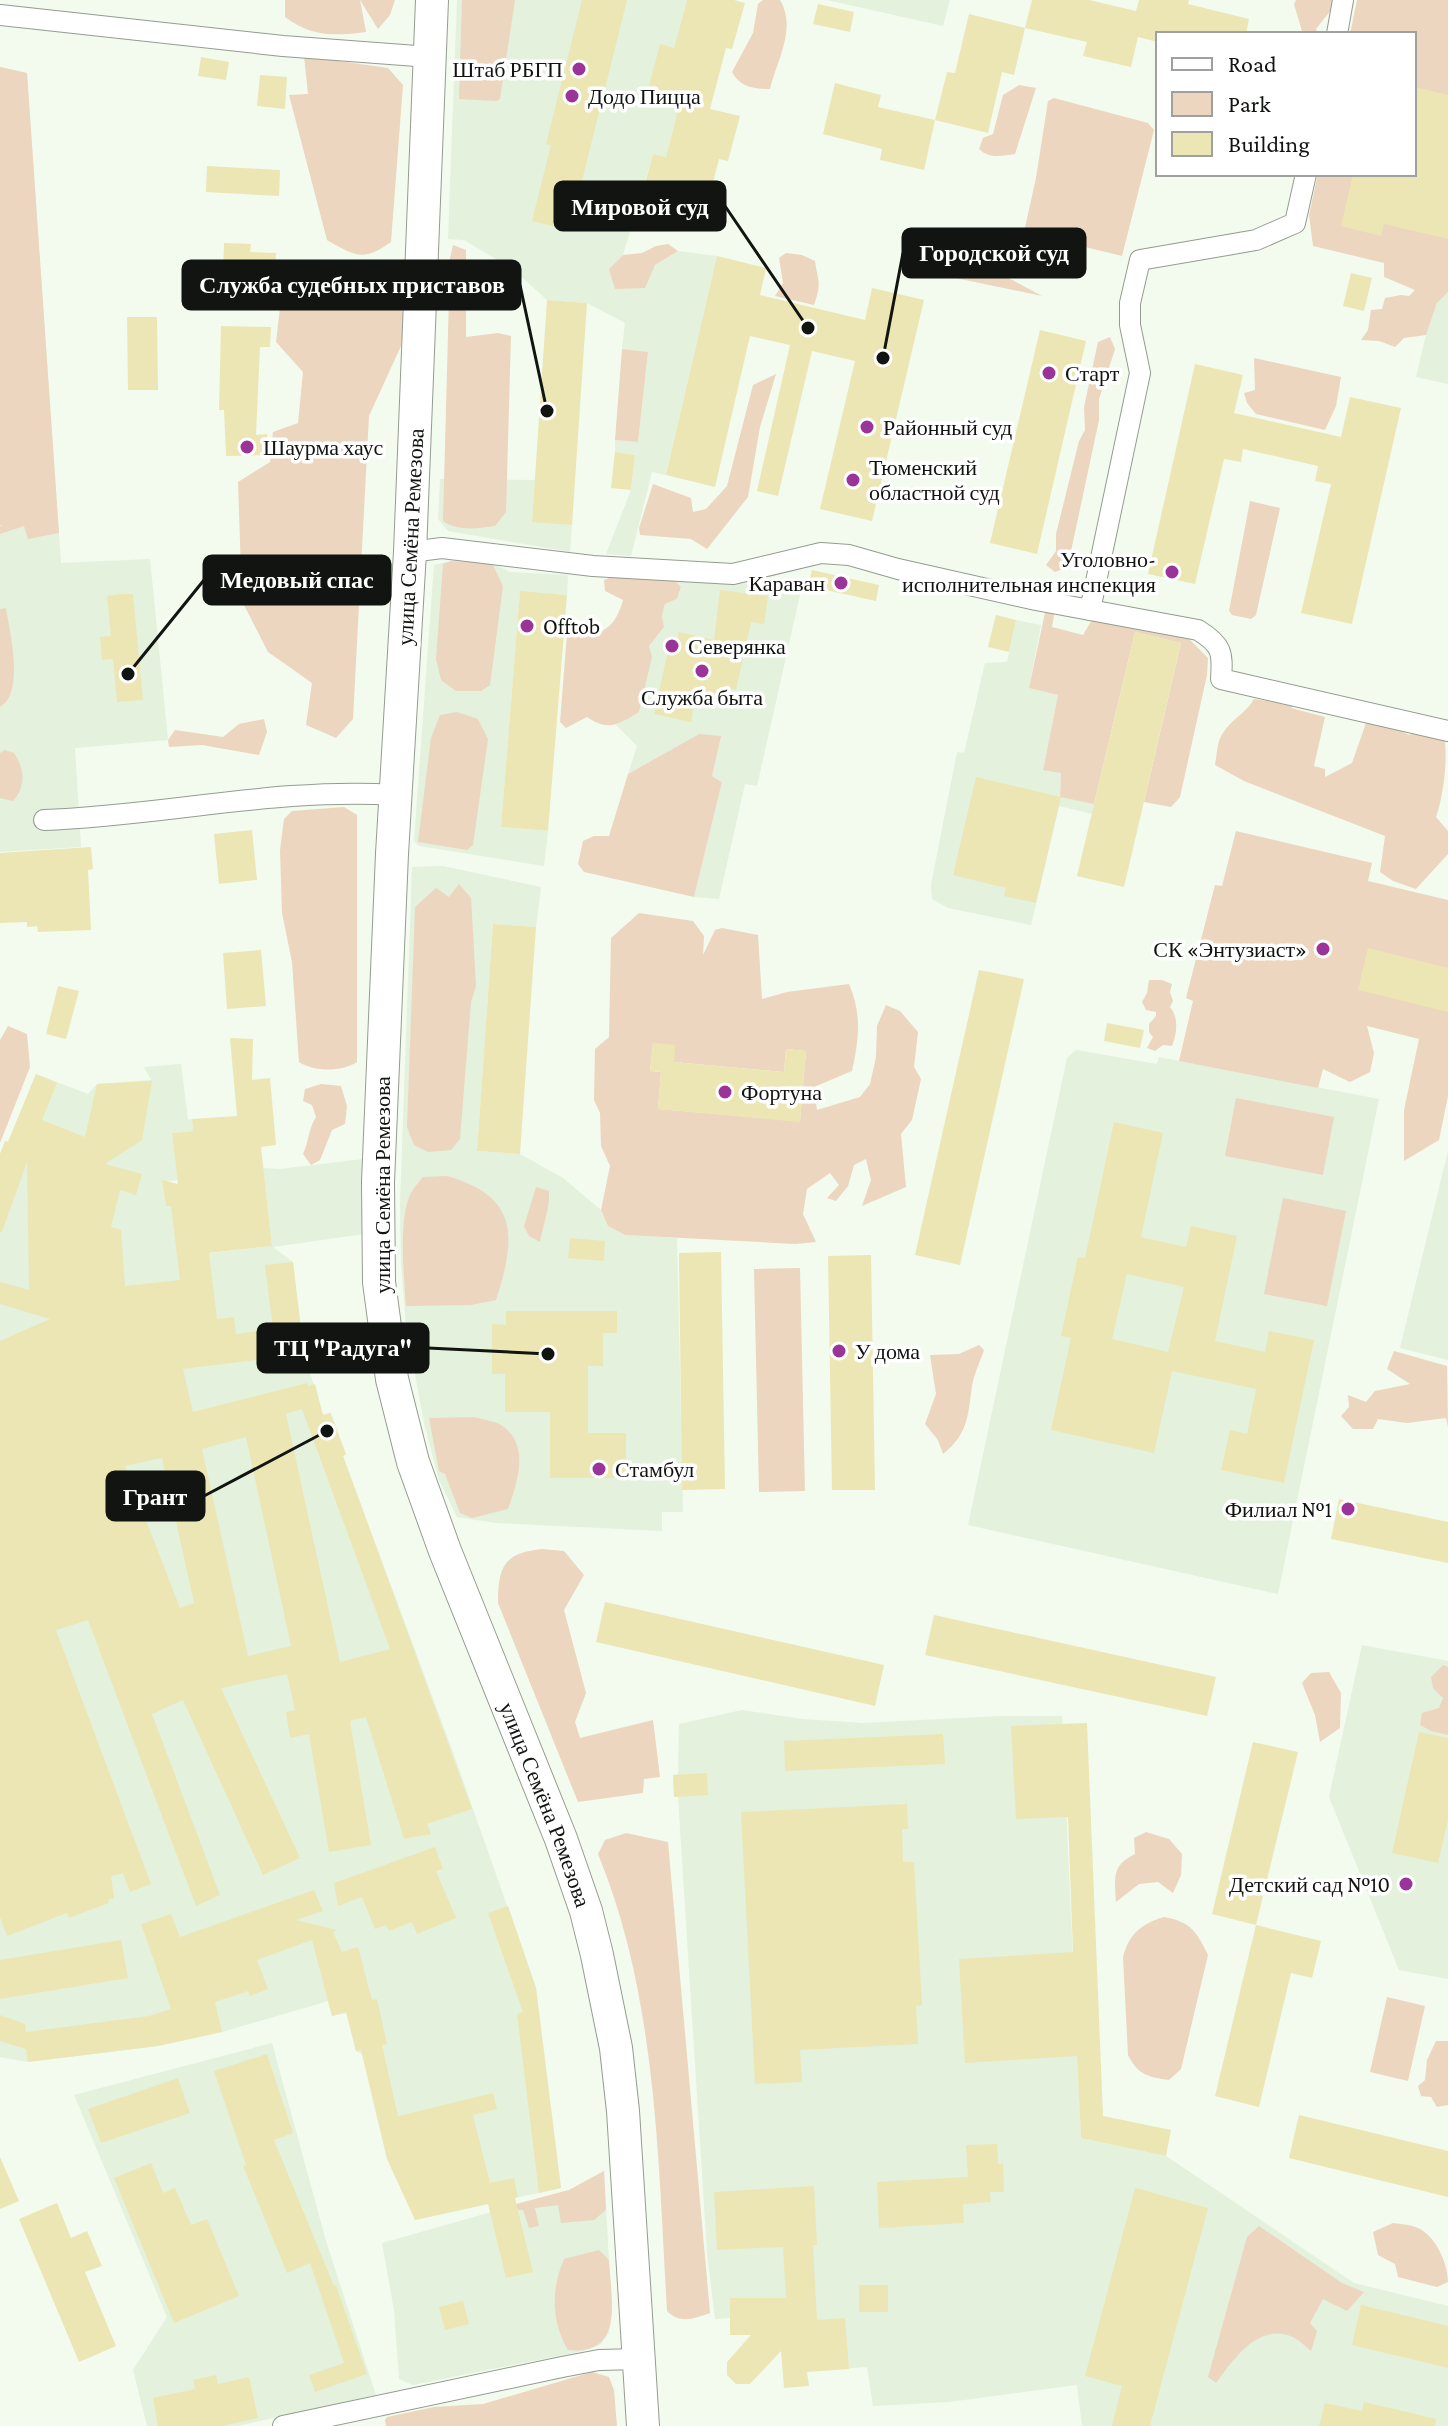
<svg xmlns="http://www.w3.org/2000/svg" width="1448" height="2426" font-family="'Crimson Pro',serif">
<style>
.built{fill:#e4f1dd}
.green{fill:#ecd6bf;fill-rule:evenodd}
.building{fill:#ece6b5;fill-rule:evenodd}
.lines{fill:none;stroke-linecap:round;stroke-linejoin:round}
.minor-casing{stroke:#949c90;stroke-width:22}
.primary-casing{stroke:#949c90;stroke-width:34}
.minor{stroke:#fff;stroke-width:20}
.primary{stroke:#fff;stroke-width:32}
.poi-dot{fill:#9a3498;stroke:#fff;stroke-width:3}
.labels{text-anchor:middle;stroke-width:7;stroke-linejoin:round;paint-order:stroke}
.poi-label{font-size:22px;fill:#111410;stroke:#fff;text-anchor:start}
.street-label{font-size:22px;fill:#111410;stroke:#fff}
.leader{fill:none;stroke:#111410;stroke-width:3}
.callout-dot{fill:#111410;stroke:#fff;stroke-width:3}
.callout{fill:#111410;stroke:#111410;stroke-width:3}
.callout-label{font-size:24px;text-anchor:middle;font-weight:bold;fill:#fff}
</style>
<rect width="100%" height="100%" fill="#f2fbee"/>
<!-- built -->
<g class="built">
<polygon points="457,0 687,0 674,48 648,89 681,98 666,157 653,154 623,255 609,269 655,265 678,251 717,256 666,475 652,472 631,556 606,554 631,490 635,455 615,452 615,440 638,442 648,352 622,349 625,323 587,303 547,300 514,270 464,240 448,239"/>
<polygon points="827,0 950,0 943,26"/>
<polygon points="0,67 27,73 61,563 150,559 168,740 75,748 81,847 0,852"/>
<polygon points="1448,292 1448,384 1416,377 1426,335 1437,303"/>
<polygon points="440,479 535,480 532,521 572,525 570,552 448,531 438,519"/>
<polygon points="451,561 492,563 510,572 568,575 567,595 520,592 501,827 548,831 544,866 419,846 414,841 434,565"/>
<polygon points="674,580 802,586 757,786 745,784 719,899 694,897 722,782 712,776 699,734 628,774 637,746 616,725 639,712 649,646 664,627 662,617 665,604 677,599 681,588"/>
<polygon points="1016,620 1041,625 1029,688 1058,695 1043,769 1061,773 1060,796 1094,804 1092,814 1059,806 1031,925 948,908 932,899 931,885 957,752 964,753 985,663 1007,662"/>
<polygon points="443,866 541,887 536,927 493,924 477,1151 520,1154 563,1178 601,1210 608,1226 625,1235 677,1238 683,1512 662,1512 662,1531 496,1523 457,1517 439,1480 424,1423 406,1326 401,1264 400,1205 412,867"/>
<polygon points="1076,1050 1157,1064 1159,1057 1379,1099 1278,1594 968,1525 1067,1058"/>
<polygon points="181,1064 188,1120 192,1119 193,1131 172,1133 178,1180 163,1182 166,1206 181,1205 187,1256 272,1246 263,1168 280,1169 363,1159 364,1234 273,1247 293,1262 304,1354 323,1415 331,1413 346,1454 343,1456 454,1755 536,1988 561,2188 415,2220 362,2054 356,2051 347,2013 332,2016 328,2001 222,2032 157,2046 28,2062 0,2057 0,1154 5,1141 8,1142 36,1074 88,1094 97,1084 151,1080 144,1067"/>
<polygon points="1448,1151 1448,1360 1400,1348"/>
<polygon points="1362,1645 1448,1661 1448,1979 1399,1970 1329,1797"/>
<polygon points="742,1710 802,1719 863,1723 1000,1716 1062,1716 1081,2138 1166,2156 1354,2283 1448,2306 1448,2426 1082,2426 1077,2385 949,2402 873,2406 867,2367 813,2371 730,2314 730,2318 715,2319 707,2252 678,1797 674,1797 673,1775 678,1774 679,1724"/>
<polygon points="272,2043 326,2241 376,2395 237,2426 147,2426 133,2370 167,2317 74,2095"/>
<polygon points="604,2171 612,2314 609,2333 600,2345 583,2351 413,2385 399,2379 394,2310 382,2243 569,2190"/>
</g>
<!-- green -->
<g class="green">
<path d="M285 0H395L390 15 378 29 360 0 366 32C334 36 311 37 285 17Z"/>
<polygon points="462,0 515,0 500,99 497,101 459,99"/>
<path d="M763 0H780C797 29 777 59 770 89 753 89 740 87 732 72L753 33 758 4Z"/>
<polygon points="1296,0 1332,0 1335,5 1316,29 1318,34 1291,34 1302,31 1294,4"/>
<polygon points="1357,0 1448,0 1448,292 1437,303 1426,335 1404,338 1395,347 1379,341 1361,340 1368,330 1371,310 1382,309 1385,298 1401,295 1409,296 1415,290 1384,277 1384,263 1313,246 1309,215 1318,174 1414,174 1414,34 1350,34"/>
<path d="M304 56 388 68 403 85 391 242C363 262 355 256 327 240L289 95 308 94Z"/>
<polygon points="0,67 27,73 59,533 28,539 24,526 0,534 0,526 3,525 0,525"/>
<path d="M1019 85 1036 88 1015 154C1002 156 989 159 979 149L983 138 993 134 1003 95Z"/>
<polygon points="1054,98 1148,123 1154,130 1122,256 1024,232 1036,178 1048,101"/>
<polygon points="668,244 678,251 655,265 645,288 615,289 609,269 623,255 642,253 656,246"/>
<path d="M453 245 466 250V337L498 333 511 336 506 512 495 526C478 528 458 532 443 521L450 258Z"/>
<polygon points="922,248 975,260 1042,296 917,270"/>
<path d="M786 253 802 255 815 261C818 282 822 282 814 305L775 296 783 283 779 258Z"/>
<polygon points="352,271 393,277 404,317 401,346 369,416 353,719 336,738 306,725 312,683 268,652 242,601 238,482 270,462 273,432 298,423 303,372 276,342 281,299"/>
<polygon points="1110,337 1115,349 1099,399 1099,420 1070,556 1065,568 1055,572 1046,565 1056,551 1056,534 1079,441 1085,430 1084,407 1098,342"/>
<polygon points="622,349 648,352 638,442 615,440"/>
<polygon points="1254,358 1341,377 1336,406 1325,430 1256,414 1247,403 1244,393 1255,390"/>
<polygon points="776,374 760,427 748,497 707,549 691,539 640,535 639,528 653,484 691,498 693,512 706,509 727,486 753,385"/>
<polygon points="1250,501 1280,508 1256,615 1251,619 1232,615 1229,611"/>
<polygon points="451,561 492,563 503,586 490,685 481,691 456,691 441,680 436,659 443,564"/>
<path d="M612 577 674 580 681 587 677 599 665 604 662 616 664 627 649 646 652 657 639 712C619 724 609 732 587 717L566 728 560 722 567 634 574 623 580 638C606 633 616 625 623 600L605 591 604 580Z"/>
<path d="M6 608C10 633 25 693 0 707V609Z"/>
<polygon points="1046,608 1055,610 1052,627 1083,635 1093,618 1188,638 1208,658 1207,675 1180,797 1171,807 1144,802 1181,643 1135,632 1094,804 1060,797 1061,773 1043,770 1058,695 1029,688"/>
<path d="M1254 699 1294 705 1291 708 1325 717 1314 766 1325 769V777L1352 763 1367 720 1387 724 1409 735 1418 730 1444 735C1448 756 1444 795 1436 817L1448 831V854L1416 889 1393 881 1380 872 1385 836 1244 781 1215 765C1217 754 1217 741 1223 733 1232 719 1246 713 1254 699Z"/>
<polygon points="457,712 478,719 488,739 473,845 467,850 418,842 431,738 440,715"/>
<polygon points="264,719 267,732 259,755 202,745 169,747 168,740 175,730 223,737 239,724"/>
<polygon points="699,734 721,736 712,776 722,782 694,897 584,872 578,864 583,841 594,836 609,836 628,774"/>
<path d="M5 750 14 753C25 769 26 786 13 801L0 798V753Z"/>
<path d="M344 807 357 815V1062C342 1072 314 1072 299 1062L292 962 282 913 280 850 284 819 292 811Z"/>
<polygon points="1236,831 1372,863 1368,881 1448,900 1448,1096 1439,1140 1404,1161 1404,1110 1419,1039 1367,1026 1374,1053 1370,1072 1350,1082 1323,1069 1318,1088 1179,1061 1193,1001 1186,998 1215,885 1222,886"/>
<polygon points="459,884 471,898 476,986 471,1002 460,1139 451,1150 428,1152 414,1145 407,1127 415,907 436,888 449,897"/>
<path d="M639 913 693 921 704 936 703 955 715 930 722 928 758 935 762 999 787 992 849 984C862 1014 859 1039 852 1071L814 1087 817 1110 860 1097 870 1084 876 1057 877 1026 886 1005 900 1011 918 1032 914 1067 921 1079 912 1120 901 1134 906 1187 862 1206 871 1180 866 1159 854 1165 848 1186 836 1201 827 1198 839 1185 830 1173 807 1189 803 1214 816 1242 795 1244 625 1235 608 1226 601 1210 610 1166 601 1146 600 1113 594 1100 595 1049 609 1037 611 938ZM653 1043 674 1062 784 1072 786 1049 806 1051 800 1121 658 1109 661 1072 650 1071Z"/>
<path d="M1149 980H1162L1172 984 1170 992 1173 1001 1170 1007C1179 1018 1177 1033 1172 1046L1163 1045 1155 1051 1147 1048 1153 1037 1149 1032V1024L1156 1016V1012L1146 1010 1142 1002 1147 993Z"/>
<polygon points="8,1026 27,1034 30,1067 0,1143 0,1040"/>
<path d="M321 1084 341 1086 347 1106 345 1124 332 1130 320 1160 311 1165 303 1154C309 1141 308 1130 316 1117L312 1105 303 1101 305 1089Z"/>
<polygon points="1236,1098 1334,1117 1323,1175 1225,1156"/>
<path d="M447 1176C520 1197 516 1238 496 1300L471 1305 406 1306C404 1278 398 1217 411 1193 414 1187 419 1182 423 1177Z"/>
<path d="M536 1187 549 1191C550 1209 543 1224 540 1242L529 1236 524 1226Z"/>
<polygon points="1283,1198 1346,1211 1327,1306 1264,1294"/>
<polygon points="800,1268 805,1491 759,1492 754,1269"/>
<path d="M979 1345 984 1350C980 1362 974 1374 972 1386 968 1416 968 1434 943 1454L938 1440 925 1424 936 1394 930 1355 959 1354Z"/>
<polygon points="1394,1351 1447,1366 1448,1427 1446,1418 1407,1423 1378,1419 1373,1429 1353,1429 1341,1416 1349,1407 1348,1395 1366,1402 1375,1391 1410,1384 1387,1369"/>
<path d="M474 1417C483 1420 497 1421 504 1427 530 1447 517 1483 508 1509L472 1518 460 1513 445 1474 439 1471 429 1418Z"/>
<path d="M542 1549 564 1551 584 1575 564 1610 586 1693 575 1722 580 1738 653 1720 660 1777 644 1779 643 1793 578 1802 498 1603C498 1566 504 1553 542 1549Z"/>
<polygon points="1443,1665 1448,1667 1448,1735 1431,1731 1420,1725 1422,1713 1439,1708 1443,1698 1433,1688 1431,1677"/>
<polygon points="1329,1672 1341,1693 1340,1728 1320,1742 1315,1715 1302,1683 1311,1673"/>
<path d="M1146 1832 1169 1839 1182 1854 1181 1875 1173 1893 1158 1882 1139 1884 1116 1902C1115 1877 1111 1866 1135 1854L1134 1838Z"/>
<path d="M626 1833 668 1842 710 2313C694 2319 679 2324 667 2311 658 2159 657 1997 598 1854L605 1840Z"/>
<path d="M1164 1917C1191 1922 1196 1931 1208 1955L1181 2069 1169 2080C1148 2077 1138 2075 1128 2055L1123 1957C1129 1934 1141 1924 1164 1917Z"/>
<polygon points="1387,1997 1425,2006 1408,2081 1370,2072"/>
<polygon points="1436,2041 1448,2041 1448,2105 1437,2107 1431,2097 1421,2096 1418,2086 1425,2080 1427,2060"/>
<polygon points="604,2171 606,2210 594,2220 561,2223 558,2205 535,2208 539,2226 529,2228 523,2210 518,2210 516,2204 569,2190"/>
<path d="M1393 2223C1401 2224 1411 2225 1418 2228 1436 2236 1448 2264 1448 2282L1437 2287 1398 2277 1395 2264 1378 2255 1373 2232Z"/>
<path d="M1259 2226 1342 2283 1364 2292 1347 2311 1323 2299 1310 2323 1317 2331 1311 2351C1305 2346 1297 2338 1290 2336 1257 2324 1233 2360 1216 2383L1208 2377 1247 2237Z"/>
<path d="M599 2250 609 2260C611 2299 625 2356 568 2350 551 2321 551 2289 564 2259Z"/>
<polygon points="592,2372 609,2377 614,2390 617,2426 386,2426 385,2420 387,2417 434,2407 483,2404"/>
</g>
<!-- building -->
<g class="building">
<polygon points="582,0 627,0 582,181 586,182 574,231 532,221 551,145 546,144"/>
<polygon points="687,0 734,0 745,3 732,49 726,48 710,109 740,116 728,161 719,159 703,222 639,205 653,154 666,157 681,98 648,89 660,44 674,48"/>
<polygon points="1032,0 1089,0 1136,11 1139,0 1189,0 1188,4 1249,19 1246,34 1158,34 1158,42 1138,37 1131,67 1083,56 1087,42 1025,28"/>
<polygon points="818,4 854,12 850,32 813,24"/>
<polygon points="969,14 1025,28 1014,75 1002,72 988,133 935,120 947,72 955,73"/>
<polygon points="201,57 229,62 226,80 198,76"/>
<polygon points="260,75 287,77 285,109 257,106"/>
<polygon points="835,83 881,95 878,107 935,120 924,170 880,160 882,149 823,134"/>
<polygon points="1414,87 1448,95 1448,239 1384,224 1381,236 1341,226 1353,174 1414,174"/>
<polygon points="207,166 280,170 279,196 206,192"/>
<polygon points="224,243 251,244 250,252 276,253 275,278 223,276"/>
<polygon points="717,256 766,268 760,295 865,320 872,288 924,300 872,521 820,509 855,361 812,351 778,496 757,491 790,345 750,336 715,487 666,475"/>
<polygon points="1351,273 1372,278 1364,311 1343,306"/>
<polygon points="547,300 587,303 572,525 532,522"/>
<polygon points="127,317 157,317 158,390 128,390"/>
<polygon points="221,326 271,327 270,347 260,347 256,435 267,434 268,455 226,456 224,410 219,410"/>
<polygon points="1040,330 1086,341 1037,554 990,543"/>
<polygon points="1195,364 1243,375 1234,413 1341,437 1350,397 1401,408 1352,624 1301,613 1331,484 1315,481 1318,466 1243,449 1241,462 1224,459 1195,584 1148,574"/>
<polygon points="615,452 635,455 631,490 611,488"/>
<polygon points="812,570 879,585 876,601 808,586"/>
<polygon points="720,590 768,596 764,624 751,622 736,690 720,687 716,706 695,701 691,722 654,714 670,642 677,644 679,632 714,640"/>
<polygon points="520,591 567,595 548,831 501,827"/>
<polygon points="120,594 133,594 143,700 117,702 113,659 102,660 100,637 111,636 107,596"/>
<polygon points="996,615 1016,620 1009,652 988,647"/>
<polygon points="1135,632 1181,643 1124,887 1077,876"/>
<polygon points="976,777 1061,797 1036,903 1004,896 1006,888 953,875"/>
<polygon points="252,830 257,880 219,884 214,834"/>
<polygon points="91,847 93,869 88,870 91,930 38,932 37,926 27,927 27,922 0,923 0,853"/>
<polygon points="493,924 536,927 520,1154 477,1151"/>
<polygon points="1368,948 1448,968 1448,1012 1358,990"/>
<polygon points="261,950 266,1006 227,1009 223,953"/>
<polygon points="979,970 1024,979 960,1265 915,1255"/>
<polygon points="58,986 79,991 66,1039 46,1034"/>
<polygon points="1107,1023 1144,1030 1140,1048 1104,1041"/>
<path d="M230 1038 253 1039 252 1080 270 1078 276 1145 261 1147 272 1246 209 1253 217 1319 234 1317 236 1334 273 1329 265 1265 293 1262 304 1354 183 1369 193 1412 307 1383 308 1386 315 1384 323 1415 330 1413 334 1423 346 1454 343 1456 472 1809 427 1824 431 1834 404 1839 366 1717 350 1721 371 1845 329 1852 309 1734 290 1738 286 1712 295 1710 287 1674 221 1688 300 1858 263 1875 183 1700 152 1714 220 1895 196 1906 88 1620 56 1630 151 1884 130 1892 123 1873 111 1876 114 1898 108 1900 109 1903 69 1918 67 1913 7 1936 0 1917V1341L50 1319 0 1304V1282L29 1290 27 1162 2 1232H0V1154L5 1141 8 1142 36 1074 57 1083 42 1120 85 1137 97 1084 152 1081 142 1140 105 1164 142 1174 136 1195 120 1190 111 1227 121 1230 125 1286 180 1280 171 1206H166L162 1180 178 1184 172 1133 193 1131 192 1119 237 1116ZM302 1409 390 1649 340 1662 286 1414ZM246 1437 291 1646 248 1656 202 1449ZM162 1458 194 1603 180 1608 125 1466Z"/>
<polygon points="653,1043 675,1045 674,1062 784,1072 786,1049 806,1051 800,1122 658,1109 661,1072 650,1071"/>
<path d="M1114 1122 1163 1133 1141 1237 1186 1247 1191 1226 1237 1236 1215 1341 1265 1352 1269 1331 1314 1340 1284 1483 1221 1470 1230 1430 1247 1434 1256 1389 1172 1371 1154 1453 1051 1430 1071 1338 1061 1336 1078 1257 1085 1258ZM1127 1274 1184 1287 1168 1352 1112 1339Z"/>
<polygon points="570,1238 605,1241 604,1261 568,1258"/>
<polygon points="721,1252 725,1489 682,1490 679,1253"/>
<polygon points="871,1255 875,1490 832,1490 828,1256"/>
<polygon points="506,1311 617,1311 617,1333 603,1333 603,1366 588,1366 588,1433 626,1433 626,1478 550,1478 550,1412 505,1412 505,1374 492,1374 492,1324 506,1325"/>
<polygon points="1339,1499 1448,1522 1448,1563 1331,1539"/>
<polygon points="605,1602 884,1665 875,1706 596,1642"/>
<polygon points="934,1615 1216,1677 1207,1716 925,1655"/>
<polygon points="1087,1723 1103,2116 1171,2130 1166,2156 1081,2138 1077,2056 965,2063 959,1959 1073,1952 1068,1817 1016,1819 1011,1726"/>
<polygon points="1419,1732 1448,1738 1448,1820 1438,1863 1392,1853"/>
<polygon points="943,1734 945,1764 785,1771 784,1741"/>
<polygon points="1253,1742 1298,1752 1256,1925 1212,1914"/>
<polygon points="707,1773 708,1795 674,1797 673,1775"/>
<polygon points="907,1804 908,1829 902,1829 903,1862 914,1862 922,2005 916,2006 918,2044 800,2050 802,2082 755,2084 741,1812"/>
<polygon points="435,1847 443,1869 436,1871 456,1918 417,1934 412,1922 389,1931 386,1925 375,1929 362,1897 338,1906 334,1883"/>
<polygon points="314,1890 323,1911 296,1920 337,1930 333,1932 342,1952 358,1947 372,2000 377,1999 387,2044 382,2045 398,2116 493,2093 497,2109 473,2115 490,2183 514,2178 518,2197 515,2198 533,2272 506,2278 488,2204 415,2220 387,2159 361,2050 356,2051 346,2012 332,2016 312,1940 257,1960 268,1989 250,1996 248,1991 215,2002 222,2032 158,2046 28,2062 26,2049 0,2041 0,2015 25,2024 26,2032 149,2016 171,2009 141,1924 171,1914 180,1937"/>
<polygon points="508,1906 536,1988 561,2188 539,2193 517,2014 523,2012 488,1913"/>
<polygon points="1256,1925 1321,1941 1312,1978 1291,1973 1259,2107 1215,2096"/>
<polygon points="121,1940 128,1978 0,1999 0,1960"/>
<polygon points="267,2054 293,2133 274,2140 334,2286 336,2285 367,2374 315,2392 309,2375 344,2363 310,2263 287,2273 243,2166 246,2165 214,2071"/>
<polygon points="178,2078 190,2113 101,2143 88,2109"/>
<polygon points="1299,2115 1448,2151 1448,2197 1289,2158"/>
<polygon points="997,2144 998,2164 1003,2164 1004,2192 990,2192 991,2202 963,2204 964,2223 879,2228 877,2182 968,2177 966,2145"/>
<polygon points="0,2157 19,2201 0,2209"/>
<polygon points="151,2163 163,2193 175,2188 191,2225 207,2219 239,2296 174,2323 114,2178"/>
<polygon points="814,2186 817,2245 813,2245 817,2320 845,2318 849,2369 807,2372 809,2386 784,2388 781,2351 750,2384 736,2384 727,2375 727,2362 751,2335 730,2335 730,2298 786,2298 783,2247 717,2250 714,2192"/>
<polygon points="1135,2188 1208,2208 1150,2426 1112,2426 1122,2386 1085,2376"/>
<polygon points="57,2203 71,2238 87,2231 102,2266 85,2272 116,2346 79,2362 19,2219"/>
<rect x="859" y="2285" width="29" height="27"/>
<polygon points="463,2301 469,2324 445,2330 439,2307"/>
<polygon points="1361,2305 1448,2326 1448,2368 1352,2345"/>
<polygon points="216,2375 218,2384 249,2377 258,2418 222,2426 158,2426 153,2398 195,2389 193,2380"/>
<polygon points="1364,2402 1436,2419 1435,2426 1319,2426 1325,2403 1362,2411"/>
</g>
<g class="lines">
<defs>
<g id="minor">
<polyline points="0,15 283,46 430,57"/>
<polyline points="1337,34 1343,0"/>
<path d="M410 552 442 548 593 566 733 574 821 553 849 555 898 569 1036 600 1198 630C1222 645 1223 652 1221 679L1448 731"/>
<polyline points="1090,610 1140,373 1130,325 1130,303 1140,260 1256,240 1295,223 1306,174"/>
<path d="M44 820C160 816 281 787 396 795"/>
<polyline points="283,2426 562,2367 599,2360 639,2359"/>
</g>
<g id="primary">
<path id="s1" d="M432 0 410 552 392 854 378 1182 379 1282 392 1379 413 1462 445 1551 561 1839 586 1911 597 1955 616 2048 623 2111 643 2426"/>
</g>
</defs>
<!-- minor casing -->
<use href="#minor" class="minor-casing"/>
<!-- primary casing -->
<use href="#primary" class="primary-casing"/>
<!-- minor -->
<use href="#minor" class="minor"/>
<!-- primary -->
<use href="#primary" class="primary"/>
</g>
<!-- markers -->
<g class="poi-dot">
<circle cx="579" cy="69" r="8"/>
<circle cx="572" cy="96" r="8"/>
<circle cx="1049" cy="373" r="8"/>
<circle cx="867" cy="427" r="8"/>
<circle cx="247" cy="447" r="8"/>
<circle cx="853" cy="480" r="8"/>
<circle cx="1172" cy="572" r="8"/>
<circle cx="841" cy="583" r="8"/>
<circle cx="527" cy="626" r="8"/>
<circle cx="672" cy="646" r="8"/>
<circle cx="702" cy="671" r="8"/>
<circle cx="1323" cy="949" r="8"/>
<circle cx="725" cy="1092" r="8"/>
<circle cx="839" cy="1351" r="8"/>
<circle cx="599" cy="1469" r="8"/>
<circle cx="1348" cy="1509" r="8"/>
<circle cx="1406" cy="1884" r="8"/>
</g>
<g class="labels">
<!-- poi labels -->
<g class="poi-label">
<text x="563" y="77" text-anchor="end">Штаб РБГП</text>
<text x="588" y="104">Додо Пицца</text>
<text x="1065" y="381">Старт</text>
<text x="883" y="435">Районный суд</text>
<text x="263" y="455">Шаурма хаус</text>
<text x="869" y="475">Тюменский<tspan x="869" dy="25">областной суд</tspan></text>
<text x="1156" y="567" text-anchor="end">Уголовно-<tspan x="1156" dy="25">исполнительная инспекция</tspan></text>
<text x="825" y="591" text-anchor="end">Караван</text>
<text x="543" y="634">Offtob</text>
<text x="688" y="654">Северянка</text>
<text x="702" y="705" text-anchor="middle">Служба быта</text>
<text x="1307" y="957" text-anchor="end">СК «Энтузиаст»</text>
<text x="741" y="1100">Фортуна</text>
<text x="855" y="1359">У дома</text>
<text x="615" y="1477">Стамбул</text>
<text x="1332" y="1517" text-anchor="end">Филиал №1</text>
<text x="1390" y="1892" text-anchor="end">Детский сад №10</text>
</g>
<!-- street labels -->
<g class="street-label">
<text transform="translate(410 537) rotate(-87)" y="8">улица Семёна Ремезова</text>
<text transform="translate(382 1185) rotate(-90)" y="8">улица Семёна Ремезова</text>
<text dy="8" stroke="none"><textPath href="#s1" startOffset="1834">улица Семёна Ремезова</textPath></text>
</g>
</g>
<!-- callouts -->
<path class="leader" d="M808 328L725 206M883 358L903 253M547 411L520 285M128 674L204 580M548 1354L428 1348M327 1431L204 1496"/>
<g class="callout-dot">
<circle cx="808" cy="328" r="8"/>
<circle cx="883" cy="358" r="8"/>
<circle cx="547" cy="411" r="8"/>
<circle cx="128" cy="674" r="8"/>
<circle cx="548" cy="1354" r="8"/>
<circle cx="327" cy="1431" r="8"/>
</g>
<g class="callout">
<rect x="555" y="182" width="170" height="48" rx="8"/>
<rect x="903" y="229" width="182" height="48" rx="8"/>
<rect x="183" y="261" width="337" height="48" rx="8"/>
<rect x="204" y="556" width="186" height="48" rx="8"/>
<rect x="258" y="1324" width="170" height="48" rx="8"/>
<rect x="107" y="1472" width="97" height="48" rx="8"/>
</g>
<g class="callout-label">
<text x="640" y="215">Мировой суд</text>
<text x="994" y="261">Городской суд</text>
<text x="352" y="293">Служба судебных приставов</text>
<text x="297" y="588">Медовый спас</text>
<text x="343" y="1356">ТЦ "Радуга"</text>
<text x="155" y="1505">Грант</text>
</g>
<!-- legend -->
<rect x="1156" y="32" width="260" height="144" fill="#ffffff" stroke="#a0a19f" stroke-width="2"/>
<rect x="1172" y="58" width="40" height="12" fill="#ffffff" stroke="#a0a19f" stroke-width="2"/>
<text x="1228" y="72" font-size="24" fill="#111410">Road</text>
<rect x="1172" y="92" width="40" height="24" fill="#ecd6bf" stroke="#a0a19f" stroke-width="2"/>
<text x="1228" y="112" font-size="24" fill="#111410">Park</text>
<rect x="1172" y="132" width="40" height="24" fill="#ece6b5" stroke="#a0a19f" stroke-width="2"/>
<text x="1228" y="152" font-size="24" fill="#111410">Building</text>
</svg>
